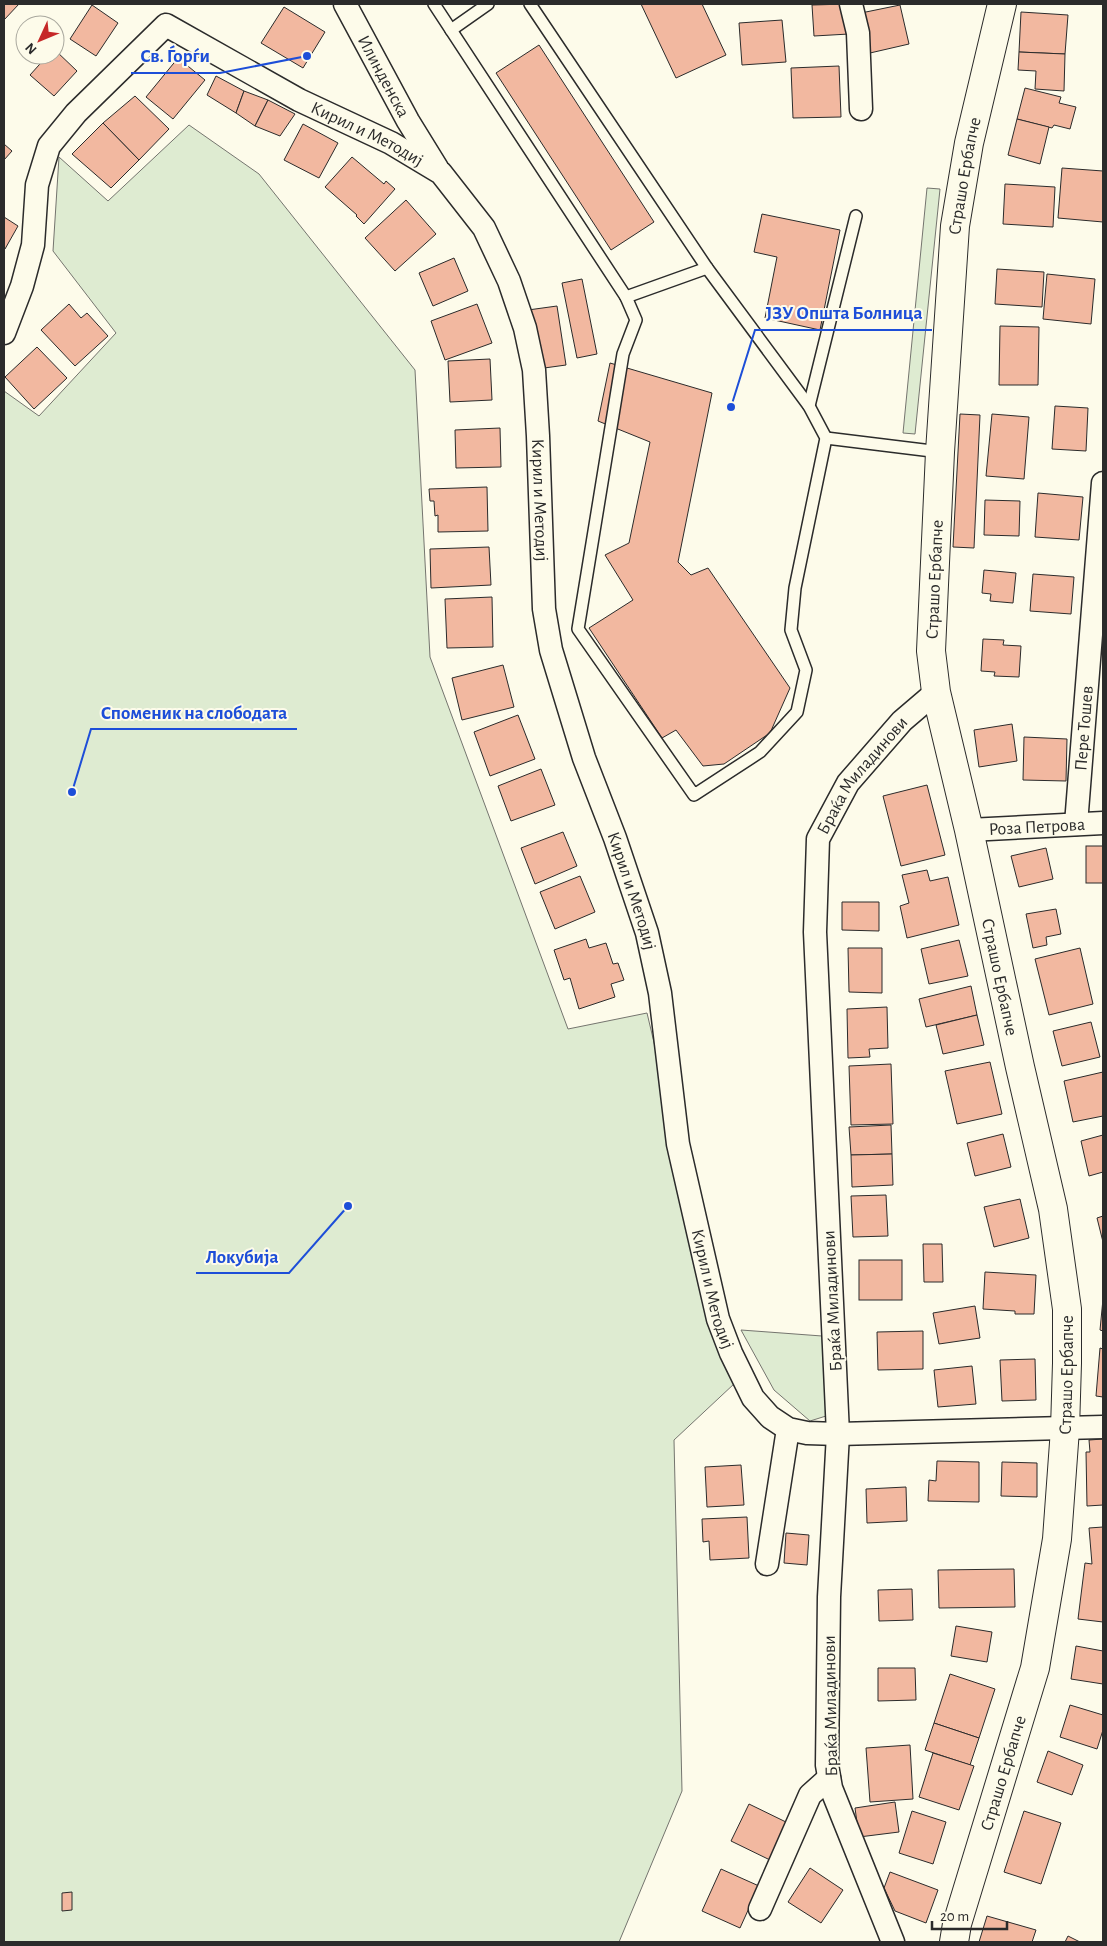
<svg xmlns="http://www.w3.org/2000/svg" width="1107" height="1946" font-family="'Alegreya Sans',sans-serif">
<style>
.green{fill:#deebd1;stroke:#74746e}
.building{fill:#f2b8a0;stroke:#2b2b2b}
.lines{fill:none;stroke-linecap:round;stroke-linejoin:round}
.service-casing{stroke:#2b2b2b;stroke-width:14}
.minor-casing{stroke:#2b2b2b;stroke-width:25}
.secondary-casing{stroke:#2b2b2b;stroke-width:30}
.service{stroke:#fdfbea;stroke-width:11}
.minor{stroke:#fdfbea;stroke-width:22}
.secondary{stroke:#fdfbea;stroke-width:28}
.labels{text-anchor:middle;stroke-width:4;stroke-linejoin:round;paint-order:stroke}
.street-label{font-size:18px;fill:#2b2b2b;stroke:#fdfbea}
.leader{fill:none;stroke:#1d4ed8;stroke-width:2}
.callout-dot{fill:#1d4ed8;stroke:#fdfbea;stroke-width:2}
.callout-label{font-size:19px;text-anchor:middle;font-weight:bold;fill:#1d4ed8;stroke:#fdfbea;stroke-width:4;stroke-linejoin:round;paint-order:stroke}
</style>
<rect width="100%" height="100%" fill="#fdfbea"/>
<!-- green -->
<g class="green">
<polygon points="189,125 259,174 415,370 430,657 568,1029 647,1013 735,1383 674,1440 682,1791 619,1942 4,1942 4,391 39,416 116,333 53,251 59,157 108,201"/>
<polygon points="927,188 940,189 915,434 903,433"/>
<polygon points="741,1330 822,1336 826,1416 810,1421 774,1390"/>
</g>
<!-- building -->
<g class="building">
<polygon points="4,4 19,4 4,20"/>
<polygon points="641,4 702,4 726,55 676,78"/>
<polygon points="847,4 849,34 814,36 812,5"/>
<polygon points="92,5 118,23 96,56 70,39"/>
<polygon points="900,5 909,44 870,53 861,13"/>
<polygon points="284,7 325,32 303,68 261,43"/>
<polygon points="1021,12 1068,15 1065,54 1019,52"/>
<polygon points="782,20 786,62 742,65 739,23"/>
<polygon points="539,45 654,222 611,250 496,73"/>
<polygon points="55,50 77,71 54,96 30,75 48,55 55,55"/>
<polygon points="1019,52 1065,54 1064,91 1035,89 1036,71 1018,70"/>
<polygon points="178,58 205,80 173,119 146,97"/>
<polygon points="839,66 841,117 793,118 791,68"/>
<polygon points="216,76 244,91 236,113 207,95"/>
<polygon points="1025,88 1061,97 1059,103 1076,107 1070,129 1054,125 1052,128 1017,119"/>
<polygon points="244,91 268,100 255,126 236,113"/>
<polygon points="135,96 169,129 139,160 103,123"/>
<polygon points="268,100 295,114 280,136 255,126"/>
<polygon points="1017,119 1049,127 1040,164 1008,155"/>
<polygon points="103,123 139,160 111,188 72,154"/>
<polygon points="303,124 338,143 319,178 284,160"/>
<polygon points="4,144 12,151 4,160"/>
<polygon points="352,157 384,184 386,181 395,189 364,224 356,216 357,215 325,187"/>
<polygon points="1062,168 1103,171 1103,222 1058,218"/>
<polygon points="1005,184 1055,187 1053,227 1003,224"/>
<polygon points="406,200 436,234 395,271 365,238"/>
<polygon points="762,214 840,230 820,330 765,318 777,257 754,252"/>
<polygon points="4,217 18,226 5,249 4,248"/>
<polygon points="454,258 468,291 433,306 419,273"/>
<polygon points="997,269 1044,272 1042,307 995,304"/>
<polygon points="1047,274 1095,279 1091,324 1043,319"/>
<polygon points="582,279 597,354 577,358 562,283"/>
<polygon points="69,304 81,318 87,313 108,336 75,366 41,330"/>
<polygon points="477,304 492,343 445,360 431,321"/>
<polygon points="557,306 566,365 537,369 528,310"/>
<polygon points="1000,326 1039,327 1038,385 999,385"/>
<polygon points="37,347 67,378 34,409 5,377"/>
<polygon points="490,359 492,400 450,402 448,361"/>
<polygon points="610,363 712,393 678,562 691,575 708,568 790,688 770,733 724,764 703,766 676,730 662,738 589,628 633,600 605,555 629,543 650,442 598,421"/>
<polygon points="1055,406 1088,408 1086,451 1052,449"/>
<polygon points="960,414 980,415 974,548 953,547"/>
<polygon points="992,414 1029,417 1024,479 986,476"/>
<polygon points="500,428 501,467 456,468 455,430"/>
<polygon points="487,487 488,531 438,532 438,515 435,516 434,501 430,501 429,489"/>
<polygon points="1038,493 1083,497 1079,540 1035,537"/>
<polygon points="985,500 1020,501 1019,536 984,535"/>
<polygon points="489,547 491,585 431,588 430,549"/>
<polygon points="984,570 1016,573 1013,603 990,601 991,594 982,593"/>
<polygon points="1033,574 1074,577 1071,614 1030,611"/>
<polygon points="492,597 493,647 447,648 445,599"/>
<polygon points="983,639 1004,640 1003,645 1021,646 1019,677 994,676 995,672 981,671"/>
<polygon points="503,665 514,707 462,720 452,678"/>
<polygon points="518,715 535,759 490,776 474,732"/>
<polygon points="1012,724 1017,761 979,767 974,730"/>
<polygon points="1024,737 1067,739 1066,781 1023,780"/>
<polygon points="541,769 555,805 511,821 498,786"/>
<polygon points="927,785 945,855 901,866 883,796"/>
<polygon points="563,832 577,866 535,884 521,848"/>
<rect x="1086" y="846" width="17" height="37"/>
<polygon points="1046,848 1053,879 1019,887 1011,856"/>
<polygon points="927,870 930,881 948,877 959,925 907,938 900,906 909,903 902,875"/>
<polygon points="580,876 595,912 555,929 540,892"/>
<polygon points="842,902 879,902 879,931 842,930"/>
<polygon points="1056,909 1061,934 1046,937 1047,945 1033,948 1026,914"/>
<polygon points="586,939 589,948 606,943 613,964 618,963 624,980 611,984 615,997 579,1009 570,978 564,980 554,950"/>
<polygon points="959,940 968,976 929,984 921,949"/>
<polygon points="848,948 882,948 882,993 849,992"/>
<polygon points="1080,948 1093,1004 1049,1015 1035,959"/>
<polygon points="971,986 977,1015 926,1027 919,999"/>
<polygon points="887,1007 888,1048 869,1049 870,1057 848,1058 847,1009"/>
<polygon points="977,1015 984,1045 943,1054 936,1025"/>
<polygon points="1091,1022 1100,1057 1062,1066 1053,1031"/>
<polygon points="990,1062 1002,1114 957,1124 945,1071"/>
<polygon points="891,1064 893,1124 851,1125 849,1066"/>
<polygon points="1103,1072 1103,1116 1073,1122 1064,1081"/>
<polygon points="891,1125 892,1154 851,1155 849,1127"/>
<polygon points="1003,1134 1011,1167 975,1176 967,1143"/>
<polygon points="1103,1135 1103,1172 1089,1176 1081,1141"/>
<polygon points="892,1154 893,1185 852,1187 851,1155"/>
<polygon points="886,1195 888,1236 853,1237 851,1196"/>
<polygon points="1020,1199 1029,1238 994,1247 984,1207"/>
<polygon points="1103,1216 1103,1242 1097,1218"/>
<polygon points="923,1244 942,1244 943,1282 924,1282"/>
<rect x="859" y="1260" width="43" height="40"/>
<polygon points="985,1272 1036,1275 1034,1314 1015,1314 1015,1311 983,1309"/>
<polygon points="1103,1299 1103,1331 1100,1330"/>
<polygon points="975,1306 980,1338 939,1344 933,1313"/>
<polygon points="923,1331 923,1369 878,1370 877,1332"/>
<polygon points="1100,1348 1103,1349 1103,1397 1096,1396"/>
<polygon points="1035,1359 1036,1400 1002,1401 1000,1360"/>
<polygon points="972,1366 976,1404 938,1407 934,1370"/>
<polygon points="1103,1439 1103,1505 1087,1506 1086,1452 1090,1452 1089,1440"/>
<polygon points="937,1461 979,1462 979,1502 928,1501 929,1480 936,1481"/>
<polygon points="1002,1462 1037,1463 1037,1497 1001,1496"/>
<polygon points="741,1465 744,1505 707,1507 705,1467"/>
<polygon points="906,1487 907,1521 867,1523 866,1489"/>
<polygon points="747,1517 749,1558 710,1560 709,1541 703,1542 702,1519"/>
<polygon points="1103,1527 1103,1622 1078,1619 1085,1563 1092,1564 1089,1528"/>
<polygon points="786,1533 809,1535 807,1565 784,1563"/>
<polygon points="1014,1569 1015,1607 939,1608 938,1570"/>
<polygon points="912,1589 913,1620 879,1621 878,1590"/>
<polygon points="956,1626 992,1632 987,1662 951,1656"/>
<polygon points="1076,1646 1103,1651 1103,1684 1071,1679"/>
<polygon points="878,1668 915,1668 916,1700 878,1701"/>
<polygon points="950,1674 995,1689 979,1738 934,1723"/>
<polygon points="1070,1705 1103,1715 1103,1730 1097,1749 1060,1737"/>
<polygon points="934,1723 979,1738 970,1765 925,1750"/>
<polygon points="910,1745 913,1799 870,1802 866,1748"/>
<polygon points="1048,1751 1083,1765 1072,1795 1037,1782"/>
<polygon points="933,1753 974,1766 959,1810 919,1797"/>
<polygon points="895,1802 899,1832 859,1837 855,1808"/>
<polygon points="749,1804 788,1823 770,1860 731,1841"/>
<polygon points="912,1811 946,1822 933,1864 899,1853"/>
<polygon points="1024,1811 1061,1823 1041,1884 1004,1872"/>
<polygon points="810,1868 843,1890 821,1923 788,1902"/>
<polygon points="721,1869 759,1886 740,1928 702,1911"/>
<polygon points="890,1872 938,1890 926,1923 895,1911 884,1888"/>
<polygon points="72,1892 72,1910 62,1911 62,1893"/>
<polygon points="987,1916 1036,1930 1032,1942 979,1942"/>
<polygon points="1068,1936 1080,1942 1065,1942"/>
</g>
<g class="lines">
<defs>
<g id="service">
<polyline points="434,4 626,297 707,268"/>
<polyline points="530,4 707,268 809,406 826,438 795,588 791,630 806,670 797,712 760,752 694,795 578,629 623,354 636,320 626,297"/>
<polyline points="451,30 488,4"/>
<polyline points="809,406 856,216"/>
<polyline points="826,438 940,452"/>
</g>
<g id="minor">
<path id="s1" d="M345 4 408 121 437 168"/>
<polyline points="851,4 858,33 861,109"/>
<path id="s2" d="M4 333 22 286 33 245 37 185 49 146 76 113 166 25 299 100 391 143 441 173 484 228 509 281 525 328 534 370 538 436 544 609 551 650 584 758 615 838 647 933 660 993 678 1144 718 1319 731 1353 753 1398 770 1417 788 1429 807 1433 838 1434 1103 1427"/>
<path id="s3" d="M1076 824 1103 483"/>
<path id="s4" d="M969 830 1103 823"/>
<polyline points="767,1564 788,1429"/>
<polyline points="760,1909 810,1795 829,1778"/>
<path id="s5" d="M893 1942 831 1788 827 1765 829 1597 838 1434 815 932 818 839 848 783 902 721 936 692"/>
</g>
<g id="secondary">
<path id="s6" d="M954 1942 957 1924 1035 1668 1057 1539 1065 1429 1067 1363V1309L1053 1209 1020 1067 969 830 936 692 931 651 940 452 955 226 969 143 1002 4"/>
</g>
</defs>
<!-- service casing -->
<use href="#service" class="service-casing"/>
<!-- minor casing -->
<use href="#minor" class="minor-casing"/>
<!-- secondary casing -->
<use href="#secondary" class="secondary-casing"/>
<!-- service -->
<use href="#service" class="service"/>
<!-- minor -->
<use href="#minor" class="minor"/>
<!-- secondary -->
<use href="#secondary" class="secondary"/>
</g>
<g class="labels">
<!-- street labels -->
<g class="street-label">
<text dy="6" stroke="none"><textPath href="#s1" startOffset="82">Илинденска</textPath></text>
<text dy="6" stroke="none"><textPath href="#s2" startOffset="591">Кирил и Методиј</textPath></text>
<text dy="6" stroke="none"><textPath href="#s6" startOffset="1796">Страшо Ербапче</textPath></text>
<text dy="6" stroke="none"><textPath href="#s2" startOffset="1026">Кирил и Методиј</textPath></text>
<text dy="6" stroke="none"><textPath href="#s6" startOffset="1391">Страшо Ербапче</textPath></text>
<text dy="6" stroke="none"><textPath href="#s3" startOffset="96">Пере Тошев</textPath></text>
<text dy="6" stroke="none"><textPath href="#s5" startOffset="1194">Браќа Миладинови</textPath></text>
<text dy="6" stroke="none"><textPath href="#s4" startOffset="68">Роза Петрова</textPath></text>
<text dy="6" stroke="none"><textPath href="#s2" startOffset="1431">Кирил и Методиј</textPath></text>
<text transform="translate(1000 977) rotate(78)" y="6">Страшо Ербапче</text>
<text dy="6" stroke="none"><textPath href="#s2" startOffset="1838">Кирил и Методиј</textPath></text>
<text transform="translate(832 1301) rotate(-93)" y="6">Браќа Миладинови</text>
<text dy="6" stroke="none"><textPath href="#s6" startOffset="581">Страшо Ербапче</textPath></text>
<text transform="translate(830 1706) rotate(-91)" y="6">Браќа Миладинови</text>
<text dy="6" stroke="none"><textPath href="#s6" startOffset="176">Страшо Ербапче</textPath></text>
</g>
</g>
<!-- callouts -->
<path class="leader" d="M307 56L220 73H131M731 407L755 330H932M72 792L91 729H297M348 1206L289 1273H196"/>
<g class="callout-dot">
<circle cx="307" cy="56" r="5"/>
<circle cx="731" cy="407" r="5"/>
<circle cx="72" cy="792" r="5"/>
<circle cx="348" cy="1206" r="5"/>
</g>
<g class="callout-label">
<text x="175" y="62">Св. Ѓорѓи</text>
<text x="844" y="319">ЈЗУ Општа Болница</text>
<text x="194" y="719">Споменик на слободата</text>
<text x="242" y="1263">Локубија</text>
</g>
<!-- border -->
<rect width="1107" height="1946" fill="none" stroke="#2b2b2b" stroke-width="10"/>
<!-- north arrow -->
<g transform="translate(40 40) rotate(226)"><circle r="24" fill="#fdfbea" stroke="#a9a89e"/>
<path d="M0-4L9 19L0 12L-9 19Z" fill="#c62828"/>
<text y="-8" font-size="14" font-weight="bold" text-anchor="middle" fill="#2b2b2b">N</text>
</g>
<!-- scale -->
<path d="M932 1921v8h75v-8" fill="none" stroke="#2b2b2b" stroke-width="2.5"/>
<text x="940" y="1921" font-size="15" fill="#2b2b2b" stroke="#fdfbea" stroke-width="4" paint-order="stroke">20 m</text>
</svg>
